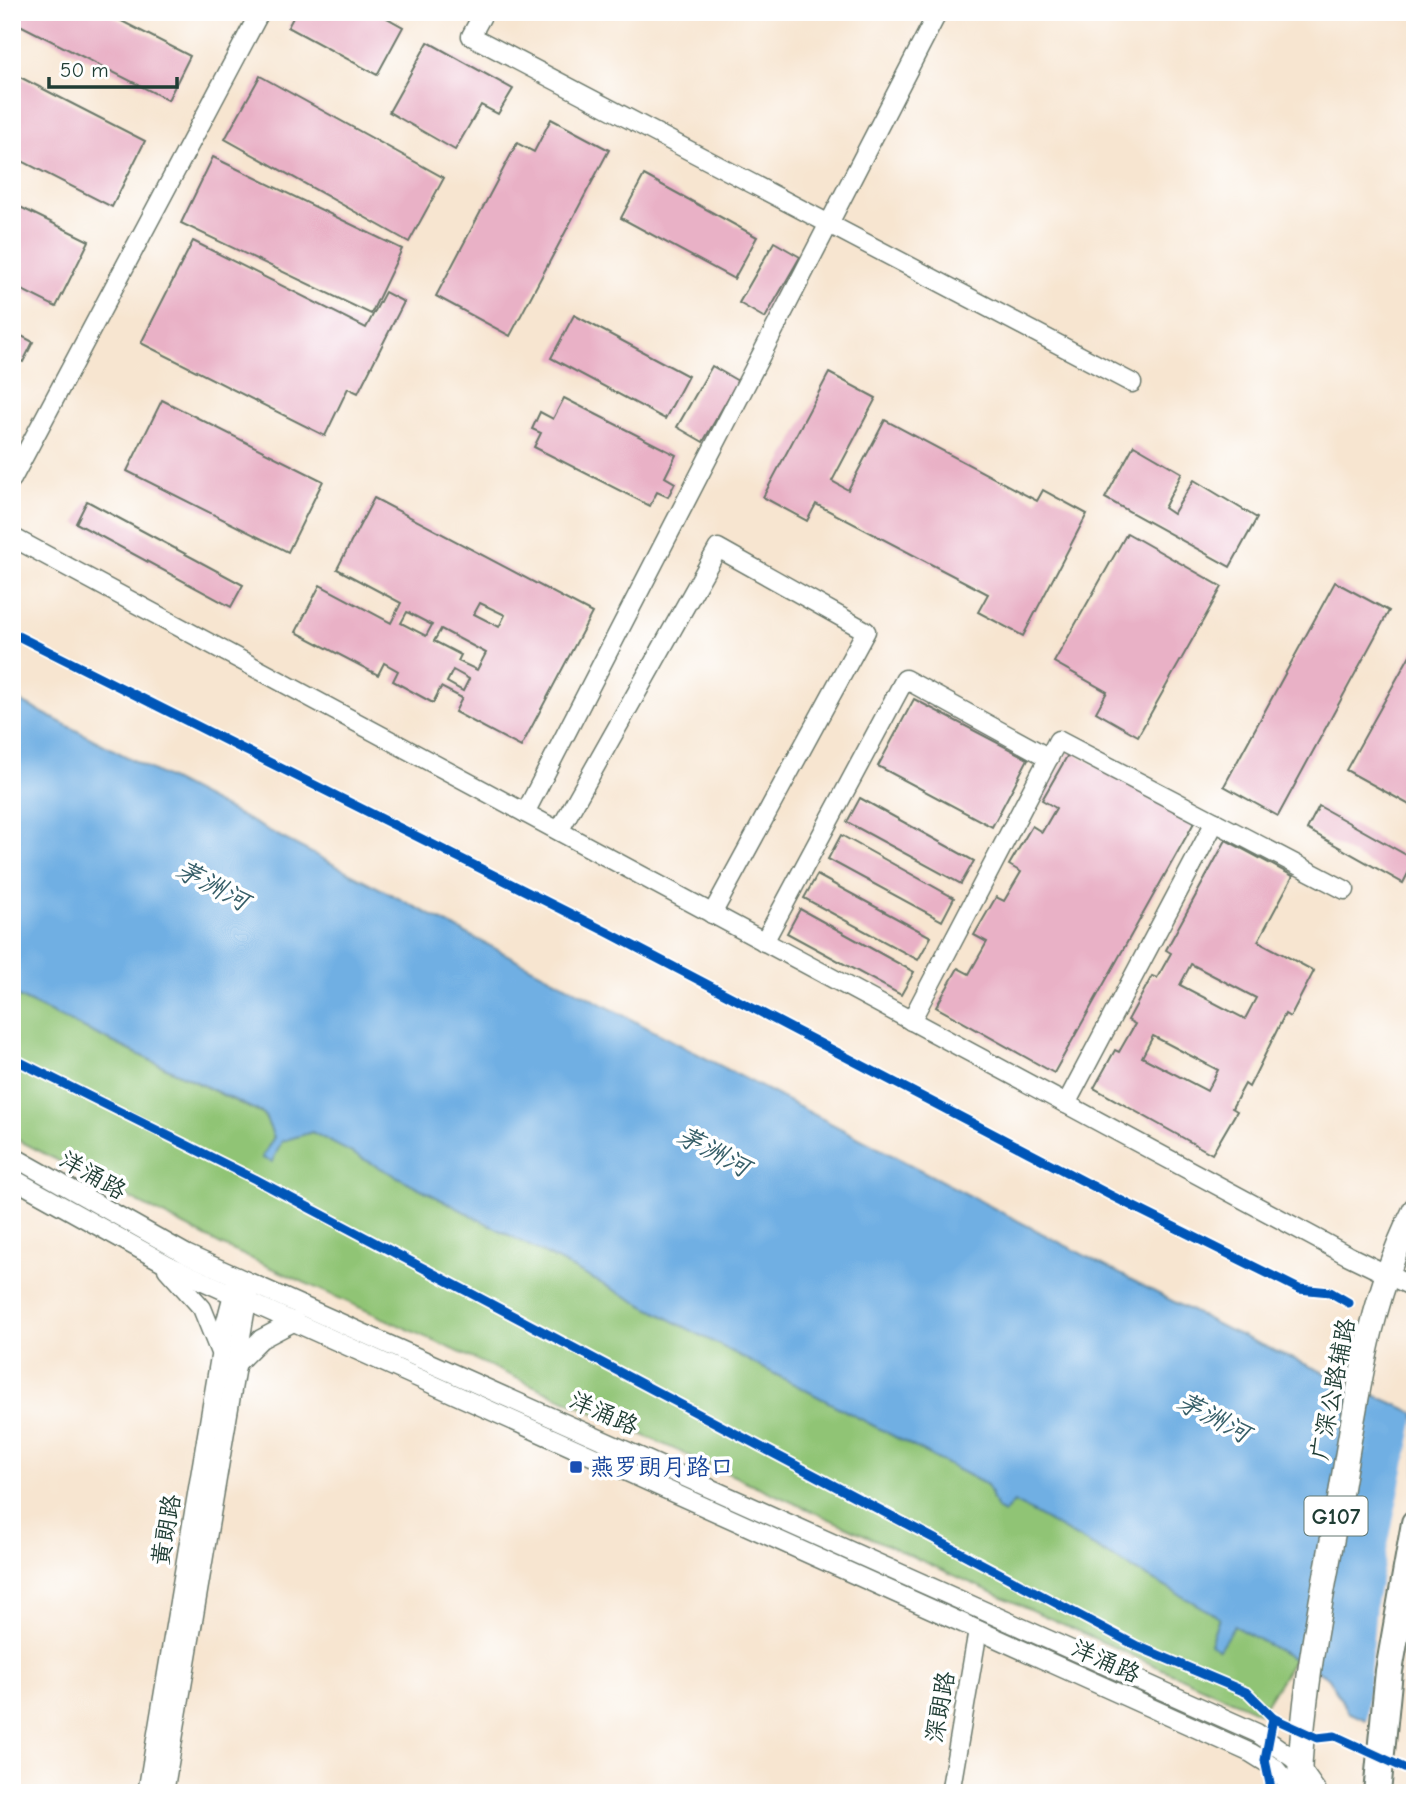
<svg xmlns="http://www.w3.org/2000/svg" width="1427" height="1805" font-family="'Comic Neue','LXGW WenKai TC',sans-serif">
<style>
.green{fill:#90c475;stroke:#588054;stroke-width:2}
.water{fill:#70afe3;stroke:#48768c;stroke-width:2}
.pier{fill:#f7e5d0}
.building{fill:#e9b1c6;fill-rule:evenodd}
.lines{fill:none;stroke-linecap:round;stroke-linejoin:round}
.minor-casing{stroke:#6b786b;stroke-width:21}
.major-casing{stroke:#6b786b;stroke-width:26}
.highway-casing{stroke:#6b786b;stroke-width:30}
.minor{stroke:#fff;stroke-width:18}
.major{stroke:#fff;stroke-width:23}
.highway{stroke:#fff;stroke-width:26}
.cycleway-casing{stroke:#fff;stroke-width:13}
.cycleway{stroke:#0057b8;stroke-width:9}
.transit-dot{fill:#1a4fb4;stroke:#fff;stroke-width:2.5}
.labels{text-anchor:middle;stroke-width:7;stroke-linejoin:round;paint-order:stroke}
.shield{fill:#fff;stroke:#627771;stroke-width:2}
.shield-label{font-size:23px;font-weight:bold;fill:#1f3d34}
.street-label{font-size:24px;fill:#1f3d34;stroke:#fff}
.transit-label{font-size:24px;fill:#164399;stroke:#fff;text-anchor:start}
.water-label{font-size:26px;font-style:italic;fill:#375f69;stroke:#fff}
</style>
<rect width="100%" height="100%" fill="#fff"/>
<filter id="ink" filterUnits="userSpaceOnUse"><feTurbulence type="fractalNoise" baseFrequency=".0143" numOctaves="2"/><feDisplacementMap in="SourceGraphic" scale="14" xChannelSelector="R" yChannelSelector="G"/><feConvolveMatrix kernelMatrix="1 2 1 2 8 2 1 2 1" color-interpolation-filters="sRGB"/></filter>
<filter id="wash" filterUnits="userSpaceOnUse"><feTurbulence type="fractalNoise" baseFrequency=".00686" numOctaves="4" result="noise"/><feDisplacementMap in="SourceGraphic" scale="28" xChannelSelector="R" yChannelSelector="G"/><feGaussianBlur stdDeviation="1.57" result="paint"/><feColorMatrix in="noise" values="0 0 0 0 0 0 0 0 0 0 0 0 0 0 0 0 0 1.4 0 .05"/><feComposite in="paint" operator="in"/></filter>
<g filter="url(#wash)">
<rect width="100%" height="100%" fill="#f7e5d0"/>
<!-- green -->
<polygon class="green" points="12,994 264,1115 274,1137 262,1157 282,1141 312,1132 987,1485 997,1509 1004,1513 1014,1502 1219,1617 1210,1643 1218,1649 1234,1626 1294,1659 1260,1713 221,1245 12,1137"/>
<!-- water -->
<polygon class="water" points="12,697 1226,1329 1415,1413 1415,1742 1348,1712 1329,1678 1234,1626 1219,1649 1210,1644 1219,1617 1014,1502 1004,1513 997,1509 987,1485 312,1132 282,1141 272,1162 262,1158 274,1137 264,1114 12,994"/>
<!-- pier -->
<polygon class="pier" points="1415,1417 1415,1746 1366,1724 1376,1603"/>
<g id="blocks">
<!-- building -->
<g class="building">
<polygon points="16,12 104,12 190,56 168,100 12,21"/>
<polygon points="296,12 376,12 403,27 377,75 288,27"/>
<polygon points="428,42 513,89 498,114 481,105 455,150 389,112"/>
<polygon points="12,73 145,141 112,207 12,156"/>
<polygon points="260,76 444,178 409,242 225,139"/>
<polygon points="551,119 609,150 510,336 436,296 517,143 534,152"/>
<polygon points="213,157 402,249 371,314 181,223"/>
<polygon points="644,175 757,237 734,279 621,218"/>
<polygon points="12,203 89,241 56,307 12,285"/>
<polygon points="193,241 366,328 385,292 404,302 358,393 348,388 325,436 141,343"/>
<polygon points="774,242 800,257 765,318 739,303"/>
<polygon points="574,315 688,376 665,419 551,358"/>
<polygon points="12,331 33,342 23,362 12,357"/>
<polygon points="712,366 738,381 703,442 677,427"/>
<polygon points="829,373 876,398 832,481 848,490 885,420 1037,501 1043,490 1087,514 1023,636 978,612 988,594 816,504 807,521 763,497"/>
<polygon points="564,398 676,455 665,477 675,483 668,497 657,492 650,506 534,447 541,433 532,429 540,412 553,419"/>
<polygon points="162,400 323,481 288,552 127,471"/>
<polygon points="1134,445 1182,473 1164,508 1173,514 1194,480 1257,518 1230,567 1105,498"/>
<path d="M374 498 592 613 521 747 455 712 462 698 441 687 433 703 393 681 398 671 384 663 378 675 296 632 320 585 391 623 401 603 337 569ZM480 603 505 615 499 627 474 614ZM407 612 432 625 426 636 401 623ZM441 629 486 653 477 670 458 661 461 655 434 641ZM453 670 469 679 463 691 447 682Z"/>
<polygon points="87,501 243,585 231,607 76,523"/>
<polygon points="1127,533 1222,587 1138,736 1096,712 1107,692 1054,662"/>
<polygon points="1335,582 1389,611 1278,816 1224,786"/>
<polygon points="1415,646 1415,808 1346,770"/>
<polygon points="914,699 1028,759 992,827 878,766"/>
<polygon points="1070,751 1195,821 1054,1073 936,1007 958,968 969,974 987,942 974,935 996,897 1004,901 1021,872 1009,865 1032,826 1042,832 1056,808 1042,800"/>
<polygon points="860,798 974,861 961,884 847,822"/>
<polygon points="1319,806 1415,860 1403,883 1307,829"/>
<polygon points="841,835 954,898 942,921 828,859"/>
<path d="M1226 840 1293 876 1258 941 1314 971 1290 1017 1285 1014 1249 1087 1245 1084 1232 1108 1237 1111 1212 1154 1094 1088 1115 1050 1119 1052 1135 1024 1128 1020 1152 976 1157 978 1171 953 1166 950ZM1191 964 1256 998 1245 1019 1180 985ZM1153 1036 1218 1070 1207 1091 1142 1057Z"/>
<polygon points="817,875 931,937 918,960 804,898"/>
<polygon points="800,909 914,972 901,995 787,933"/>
</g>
</g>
</g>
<g filter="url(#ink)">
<use href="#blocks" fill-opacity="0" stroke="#6b786b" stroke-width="2"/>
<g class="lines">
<defs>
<g id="minor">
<polyline points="484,12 471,36 1132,383"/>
<polyline points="12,479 260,12"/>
<polyline points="12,537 1347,1255 1415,1288"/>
<polyline points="525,813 938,12"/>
<polyline points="559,831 718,548 866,631 712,914"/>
<polyline points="764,942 905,679 1049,758"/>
<polyline points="911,1021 1058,740 1345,890"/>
<polyline points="1066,1104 1215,822"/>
<polyline points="12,1156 186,1254 1257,1733 1294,1759 1318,1793"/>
<polyline points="12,1178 172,1267 1251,1753 1275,1768 1296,1793"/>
<polyline points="167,1269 202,1308 219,1350"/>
<polyline points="236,1364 261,1339 295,1321"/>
<polyline points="147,1793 226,1321 236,1283"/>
<polyline points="164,1793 249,1289"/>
<polyline points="950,1793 978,1630"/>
</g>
<path id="major" d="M1299 1793C1301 1696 1321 1602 1338 1508 1356 1406 1367 1302 1415 1209"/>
<polyline id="highway" points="1377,1793 1389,1671 1415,1523"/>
</defs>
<!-- minor casing -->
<use href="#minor" class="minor-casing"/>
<!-- major casing -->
<use href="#major" class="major-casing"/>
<!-- highway casing -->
<use href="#highway" class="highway-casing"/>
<!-- minor -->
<use href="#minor" class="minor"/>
<!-- major -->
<use href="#major" class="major"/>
<!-- highway -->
<use href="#highway" class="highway"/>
<defs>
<g id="cycleway">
<polyline points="12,633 607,932 1110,1195 1299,1289 1330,1292 1349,1303"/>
<polyline points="12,1058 255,1179 1137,1646 1248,1693 1273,1718 1265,1760 1272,1793"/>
<polyline points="1273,1718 1317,1738 1335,1736 1415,1773"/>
</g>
</defs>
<!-- cycleway casing -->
<use href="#cycleway" class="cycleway-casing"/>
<!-- cycleway -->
<use href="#cycleway" class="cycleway"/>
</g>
</g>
<!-- markers -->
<rect class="transit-dot" x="569" y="1460" width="14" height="14" rx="3.5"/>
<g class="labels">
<!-- shield labels -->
<rect class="shield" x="1304.5" y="1496.5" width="63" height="39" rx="5"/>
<g class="shield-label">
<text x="1336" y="1524">G107</text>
</g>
<!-- street labels -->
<g class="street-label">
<text transform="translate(93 1175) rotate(30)" y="8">洋涌路</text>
<text transform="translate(1333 1389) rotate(-79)" y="8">广深公路辅路</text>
<text transform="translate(604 1413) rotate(24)" y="8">洋涌路</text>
<text transform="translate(166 1530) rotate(-80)" y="8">黄朗路</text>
<text transform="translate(1106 1661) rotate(24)" y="8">洋涌路</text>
<text transform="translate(940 1707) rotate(-80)" y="8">深朗路</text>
</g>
<!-- transit labels -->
<g class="transit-label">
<text x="590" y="1475">燕罗朗月路口</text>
</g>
<!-- water labels -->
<g class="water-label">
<text transform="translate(213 885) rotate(28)" y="9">茅洲河</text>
<text transform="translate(714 1151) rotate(28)" y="9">茅洲河</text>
<text transform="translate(1214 1417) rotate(28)" y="9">茅洲河</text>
</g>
</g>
<!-- margin -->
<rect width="1427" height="1805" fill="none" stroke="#fff" stroke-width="42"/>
<!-- scale -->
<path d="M49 77v10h128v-10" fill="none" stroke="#1f3d34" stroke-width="3.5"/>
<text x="60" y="77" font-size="21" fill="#1f3d34" stroke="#ffffff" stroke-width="5" paint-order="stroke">50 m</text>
</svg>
